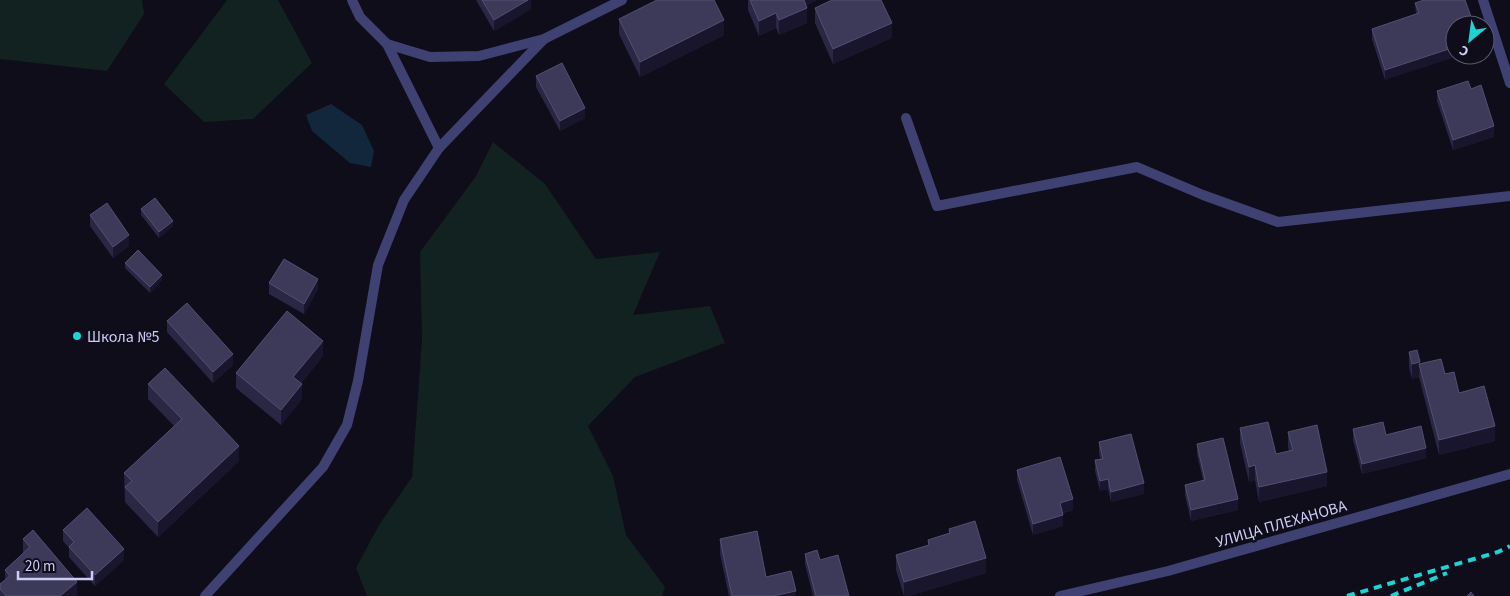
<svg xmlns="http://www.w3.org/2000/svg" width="1510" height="596" font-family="'Source Sans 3',sans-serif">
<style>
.green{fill:#112220}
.water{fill:#13273c}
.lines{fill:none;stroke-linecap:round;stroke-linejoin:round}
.service{stroke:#3e4172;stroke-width:10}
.minor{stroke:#3e4172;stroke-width:10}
.tertiary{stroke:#3e4172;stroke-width:10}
.rail{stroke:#1dd3d3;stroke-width:4;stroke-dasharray:8 6;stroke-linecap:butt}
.wall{fill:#2a2745}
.shaded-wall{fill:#18152c}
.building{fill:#3c3959;stroke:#525072}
.poi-dot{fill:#1dd3d3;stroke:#0e0d19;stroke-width:2}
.labels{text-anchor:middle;stroke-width:5;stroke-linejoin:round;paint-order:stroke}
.poi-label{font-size:16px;fill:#ccccf8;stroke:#0e0d19;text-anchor:start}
.street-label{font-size:16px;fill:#ccccf8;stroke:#0e0d19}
</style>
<rect width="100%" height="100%" fill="#0e0d19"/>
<!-- green -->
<g class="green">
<polygon points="0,0 142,0 144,14 107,71 0,59"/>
<polygon points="227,0 278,0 312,63 253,119 204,122 164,84"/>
<polygon points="493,142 545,184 596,259 660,252 633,315 710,306 725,343 635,377 588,426 613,476 626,535 665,587 662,596 367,596 356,568 379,525 412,477 422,340 420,252 476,176"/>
</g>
<!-- water -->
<polygon class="water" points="331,104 362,125 374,151 371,167 350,163 312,131 306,115"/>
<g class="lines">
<!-- service -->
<polyline class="service" points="906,118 937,206 1137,167 1203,195 1278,222 1510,196"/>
<!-- minor -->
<g class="minor">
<polyline points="352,0 360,17 387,44 439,148"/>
<polyline points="1483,0 1510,83"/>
<polyline points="387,44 430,57 479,56 544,39"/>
<polyline points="1060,596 1168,571 1510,474"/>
</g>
<!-- tertiary -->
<polyline class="tertiary" points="205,596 323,467 347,425 358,381 378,265 404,200 439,148 544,39 622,0"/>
<!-- rail -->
<g class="rail">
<polyline points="1347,596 1498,552 1510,546"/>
<polyline points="1391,596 1447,573"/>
</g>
</g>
<!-- wall -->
<g class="wall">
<polygon points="476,0 531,0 531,9 494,31"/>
<polygon points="748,0 817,0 806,5 807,23 779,35 776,28 759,36 748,10"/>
<polygon points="1465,0 1385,80 1372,39 1372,29 1416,14 1415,3"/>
<polygon points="815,8 892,38 833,64 815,23"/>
<polygon points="619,19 724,35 640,77 619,34"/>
<polygon points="536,76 585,118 560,131 536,87"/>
<polygon points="1471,89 1494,137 1453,150 1437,101 1437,91"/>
<polygon points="141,209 173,226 159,238 141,215"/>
<polygon points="90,215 129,246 113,258 90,226"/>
<polygon points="125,263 162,280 150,293 125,268"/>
<polygon points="269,283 318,289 304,314 269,294"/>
<polygon points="167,321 233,365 213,383 167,332"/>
<polygon points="1409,352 1420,364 1445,374 1495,441 1439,455 1419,377 1412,379 1409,367"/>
<polygon points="323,356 301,383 302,399 281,425 236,388 236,373"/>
<polygon points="148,384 239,461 158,537 125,502 124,473 174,426 148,399"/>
<polygon points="1240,428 1276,454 1289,451 1288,447 1288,432 1327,486 1259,502 1255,480 1249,482 1240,443"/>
<polygon points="1353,429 1386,435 1426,458 1362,474 1353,440"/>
<polygon points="1099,442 1144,494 1111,502 1108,489 1100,491 1095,471 1095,460 1100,459 1099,452"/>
<polygon points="1197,444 1238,510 1191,521 1185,495 1185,485 1203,480 1197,454"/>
<polygon points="1017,470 1073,510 1063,513 1063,526 1033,535 1017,480"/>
<polygon points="949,529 986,573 909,596 904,596 896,570 896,555 928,545 928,540 949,533"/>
<polygon points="63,530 124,560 95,586 69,557 69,548 63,541"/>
<polygon points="23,539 77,596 0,596 0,584 5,580 5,570 23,553"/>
<polygon points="720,539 766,577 796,596 729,596 720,554"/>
<polygon points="805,554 820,560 849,596 813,596 805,564"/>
</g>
<!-- shaded-wall -->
<g class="shaded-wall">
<polygon points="528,0 531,0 531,9 494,31 494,20"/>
<polygon points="800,0 817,0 800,7"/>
<polygon points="807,8 807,23 779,35 779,20"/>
<polygon points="776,13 776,28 759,36 759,21"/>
<polygon points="724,20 724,35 640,77 640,62"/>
<polygon points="892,23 892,38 833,64 833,49"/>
<polygon points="1455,47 1455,55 1462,55 1385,80 1385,70"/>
<polygon points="585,108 585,118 560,131 560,121"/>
<polygon points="1494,126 1494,137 1453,150 1453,140"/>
<polygon points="173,221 173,226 159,238 159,232"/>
<polygon points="129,235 129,246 113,258 113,247"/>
<polygon points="162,275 162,280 150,293 150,287"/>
<polygon points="318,279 318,289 304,314 304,304"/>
<polygon points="323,341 323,356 293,392 293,377"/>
<polygon points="233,354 233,365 213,383 213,372"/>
<polygon points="1420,362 1419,377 1412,379 1412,364"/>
<polygon points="302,384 302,399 281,425 281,410"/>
<polygon points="1495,426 1495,441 1439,455 1439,440"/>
<polygon points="239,446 239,461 158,537 158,522"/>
<polygon points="1426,448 1426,458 1362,474 1362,464"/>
<polygon points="1255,465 1255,480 1249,482 1249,467"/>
<polygon points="1327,472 1327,486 1259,502 1259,487"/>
<polygon points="1108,479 1108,489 1100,491 1100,481"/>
<polygon points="1144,483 1144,494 1111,502 1111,492"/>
<polygon points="1073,499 1073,510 1060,513 1060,503"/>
<polygon points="1238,499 1238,510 1191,521 1191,510"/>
<polygon points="1063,515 1063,526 1033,535 1033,524"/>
<polygon points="124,549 124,560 95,586 95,575"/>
<polygon points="986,558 986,573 909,596 904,596 904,582"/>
<polygon points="77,582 77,596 60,596"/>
<polygon points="796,591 796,596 773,596"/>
</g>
<!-- building -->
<g class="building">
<polygon points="482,0 528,0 494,20"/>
<polygon points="657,0 714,0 724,20 640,62 619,19"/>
<polygon points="750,0 804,0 807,8 779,20 776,13 759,21"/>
<polygon points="832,0 881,0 892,23 833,49 815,8"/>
<polygon points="1424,0 1465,0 1474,25 1455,25 1455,47 1385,70 1372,29 1419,13 1415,3"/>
<polygon points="562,63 585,108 560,121 536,76"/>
<polygon points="1468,81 1471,89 1481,85 1494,126 1453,140 1437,91"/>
<polygon points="155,198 173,221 159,232 141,209"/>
<polygon points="107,203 129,235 113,247 90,215"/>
<polygon points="138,250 162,275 150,287 125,263"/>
<polygon points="284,259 318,279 304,304 269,283"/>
<polygon points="187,303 233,354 213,372 167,321"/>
<polygon points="287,311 323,341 293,377 302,384 281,410 236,373"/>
<polygon points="1417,350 1420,362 1412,364 1409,352"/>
<polygon points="1441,359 1445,374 1454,372 1459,393 1484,386 1495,426 1439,440 1419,364"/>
<polygon points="165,368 239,446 158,522 125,487 132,481 124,473 182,419 148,384"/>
<polygon points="1268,422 1276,454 1293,450 1288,432 1317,425 1327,472 1259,487 1255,465 1249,467 1240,428"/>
<polygon points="1383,422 1386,435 1421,426 1426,448 1362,464 1353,429"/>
<polygon points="1131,434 1144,483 1111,492 1108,479 1100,481 1095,460 1103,459 1099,442"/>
<polygon points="1223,438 1238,499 1191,510 1185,485 1205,480 1197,444"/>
<polygon points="1060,457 1073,499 1060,503 1063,515 1033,524 1017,470"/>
<polygon points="87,508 124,549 95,575 69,547 74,542 63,530"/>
<polygon points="975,521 986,558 904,582 896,555 929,545 928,540 950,533 949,529"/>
<polygon points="33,530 77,582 60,596 6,596 0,589 0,584 10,576 5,570 30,547 23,539"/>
<polygon points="757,531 766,577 791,571 796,591 773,596 732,596 720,539"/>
<polygon points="817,550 820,560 838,555 849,596 816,596 805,554"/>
<polygon points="1471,592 1474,596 1467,596"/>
</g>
<!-- markers -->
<circle class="poi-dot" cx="77" cy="336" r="5"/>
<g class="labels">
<!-- poi labels -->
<g class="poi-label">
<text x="87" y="342">Школа №5</text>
</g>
<!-- street labels -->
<g class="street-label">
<text transform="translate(1281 523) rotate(-16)" y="6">УЛИЦА ПЛЕХАНОВА</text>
</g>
</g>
<!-- north arrow -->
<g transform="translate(1470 40) rotate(209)"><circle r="24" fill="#0e0d19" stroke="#5a5972"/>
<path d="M0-4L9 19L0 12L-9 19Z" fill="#1dd3d3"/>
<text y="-8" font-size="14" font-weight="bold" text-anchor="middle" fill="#ccccf8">С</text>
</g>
<!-- scale -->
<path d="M18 571v8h74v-8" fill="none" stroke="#ccccf8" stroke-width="2.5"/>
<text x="25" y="571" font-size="15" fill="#ccccf8" stroke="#0e0d19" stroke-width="4" paint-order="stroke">20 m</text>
</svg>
